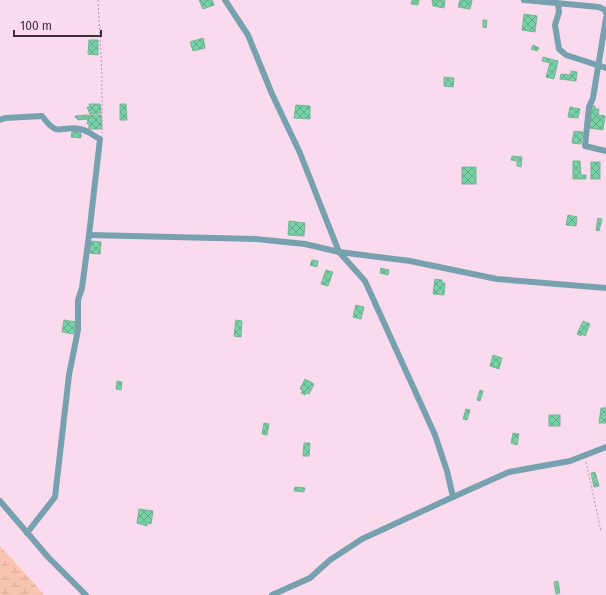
<svg xmlns="http://www.w3.org/2000/svg" width="606" height="595" font-family="'Fira Sans',sans-serif">
<style>
.wetland{fill:url(#wetland-marsh)}
.building{fill:url(#building-cross-hatch);stroke:#7eb197}
.lines{fill:none;stroke-linecap:round;stroke-linejoin:round}
.path{stroke:#b096a6;stroke-width:1;stroke-dasharray:2 2;stroke-linecap:butt}
.minor{stroke:#78a1b0;stroke-width:6}
</style>
<defs>
<pattern id="wetland-marsh" width="20" height="14" patternUnits="userSpaceOnUse"><rect width="20" height="14" fill="#f9c4af"/><path d="M1 5h8M5 5V1M11 12h8M15 12V8" fill="none" stroke="#d6a997"/></pattern>
<pattern id="building-cross-hatch" width="8" height="8" patternUnits="userSpaceOnUse"><rect width="8" height="8" fill="#75d2a7"/><path d="M0 0l8 8M0 8l8-8" fill="none" stroke="#61ab89"/></pattern>
</defs>
<rect width="100%" height="100%" fill="#f9dbed"/>
<!-- wetland -->
<polygon class="wetland" points="0,546 40,590 44,595 0,595"/>
<!-- building -->
<g class="building">
<polygon points="199,0 212,0 214,5 203,9"/>
<polygon points="412,0 419,0 418,5 411,4"/>
<polygon points="432,0 445,0 444,8 433,6"/>
<polygon points="460,0 472,0 470,9 458,7"/>
<polygon points="524,14 537,16 535,32 522,30"/>
<polygon points="483,20 487,20 486,28 483,27"/>
<polygon points="203,38 205,48 193,51 190,42"/>
<polygon points="89,40 98,40 98,55 88,54"/>
<polygon points="533,45 539,48 537,51 531,49"/>
<polygon points="543,57 558,61 554,79 546,77 550,63 542,61"/>
<polygon points="571,71 577,72 576,81 560,79 561,74 571,75"/>
<polygon points="444,77 454,78 453,87 444,86"/>
<polygon points="89,104 100,104 101,113 90,114 87,107 90,107"/>
<polygon points="120,104 126,104 127,120 120,120"/>
<polygon points="296,105 310,106 310,119 294,118"/>
<polygon points="592,106 595,106 595,109 599,109 598,115 605,116 603,130 589,128"/>
<polygon points="570,107 580,109 578,118 568,117"/>
<polygon points="88,115 88,119 78,120 76,118 75,116"/>
<polygon points="89,115 101,115 102,129 89,129 89,124 87,124"/>
<polygon points="72,131 81,132 81,138 71,137"/>
<polygon points="574,131 583,132 581,144 572,143"/>
<polygon points="512,156 522,157 521,167 517,166 517,161 511,160"/>
<polygon points="573,161 580,161 581,175 586,175 586,179 573,179"/>
<rect x="591" y="162" width="9" height="17"/>
<rect x="462" y="167" width="14" height="17"/>
<polygon points="568,215 577,217 576,226 566,225"/>
<polygon points="598,218 602,219 599,231 596,230"/>
<polygon points="289,221 305,223 304,236 288,235"/>
<polygon points="91,241 101,242 100,254 90,253"/>
<polygon points="312,260 318,261 317,267 310,265"/>
<polygon points="381,268 389,270 388,275 380,273"/>
<polygon points="326,270 333,272 328,286 321,284"/>
<polygon points="435,279 442,280 442,283 445,283 444,295 433,294"/>
<polygon points="356,305 364,307 361,319 353,317"/>
<polygon points="64,320 76,322 74,334 62,332"/>
<polygon points="236,320 242,321 241,337 234,336"/>
<polygon points="583,321 590,324 585,336 582,334 581,336 577,334"/>
<polygon points="493,355 502,358 499,369 490,366"/>
<polygon points="305,379 314,384 309,394 306,393 305,395 301,393 303,390 300,389"/>
<polygon points="117,381 122,382 121,390 116,389"/>
<polygon points="480,390 483,391 480,401 477,400"/>
<polygon points="601,408 606,408 606,423 599,423"/>
<polygon points="466,409 470,410 467,420 463,419"/>
<rect x="549" y="415" width="11" height="11"/>
<polygon points="264,423 269,424 267,435 262,434"/>
<polygon points="513,433 519,434 517,445 511,443"/>
<polygon points="304,443 310,443 309,456 303,456"/>
<polygon points="595,472 599,486 594,487 591,473"/>
<polygon points="295,487 305,488 304,492 294,491"/>
<polygon points="139,509 153,511 151,524 147,523 147,526 137,523"/>
<polygon points="558,581 560,593 556,594 554,582"/>
</g>
<g class="lines">
<!-- path -->
<g class="path">
<polyline points="98,0 102,74 102,133"/>
<polyline points="586,462 601,531"/>
</g>
<!-- minor -->
<g class="minor">
<polyline points="225,0 248,35 272,94 300,153 339,252 365,281 435,435 447,471 453,497 509,472 570,461 606,447"/>
<polyline points="524,0 599,7 605,10 606,13"/>
<polyline points="558,4 559,12 555,25 559,49 566,55 606,68"/>
<polyline points="606,18 593,98 589,107 585,146 606,151"/>
<path d="M0 120 5 118 42 116C59 139 59 125 80 129 87 130 94 136 100 139L89 235 82 288 78 300V330L69 375 55 497 27 533"/>
<polyline points="89,235 256,239 305,244 339,252 410,261 497,279 606,288"/>
<polyline points="0,501 48,557 86,595"/>
<polyline points="272,595 310,578 330,560 362,539 453,497"/>
</g>
</g>
<!-- scale -->
<path d="M14 30v6h87v-6" fill="none" stroke="#402d39" stroke-width="2"/>
<text x="20" y="30" font-size="12" fill="#402d39" stroke="#f9dbed" stroke-width="3" paint-order="stroke">100 m</text>
</svg>
